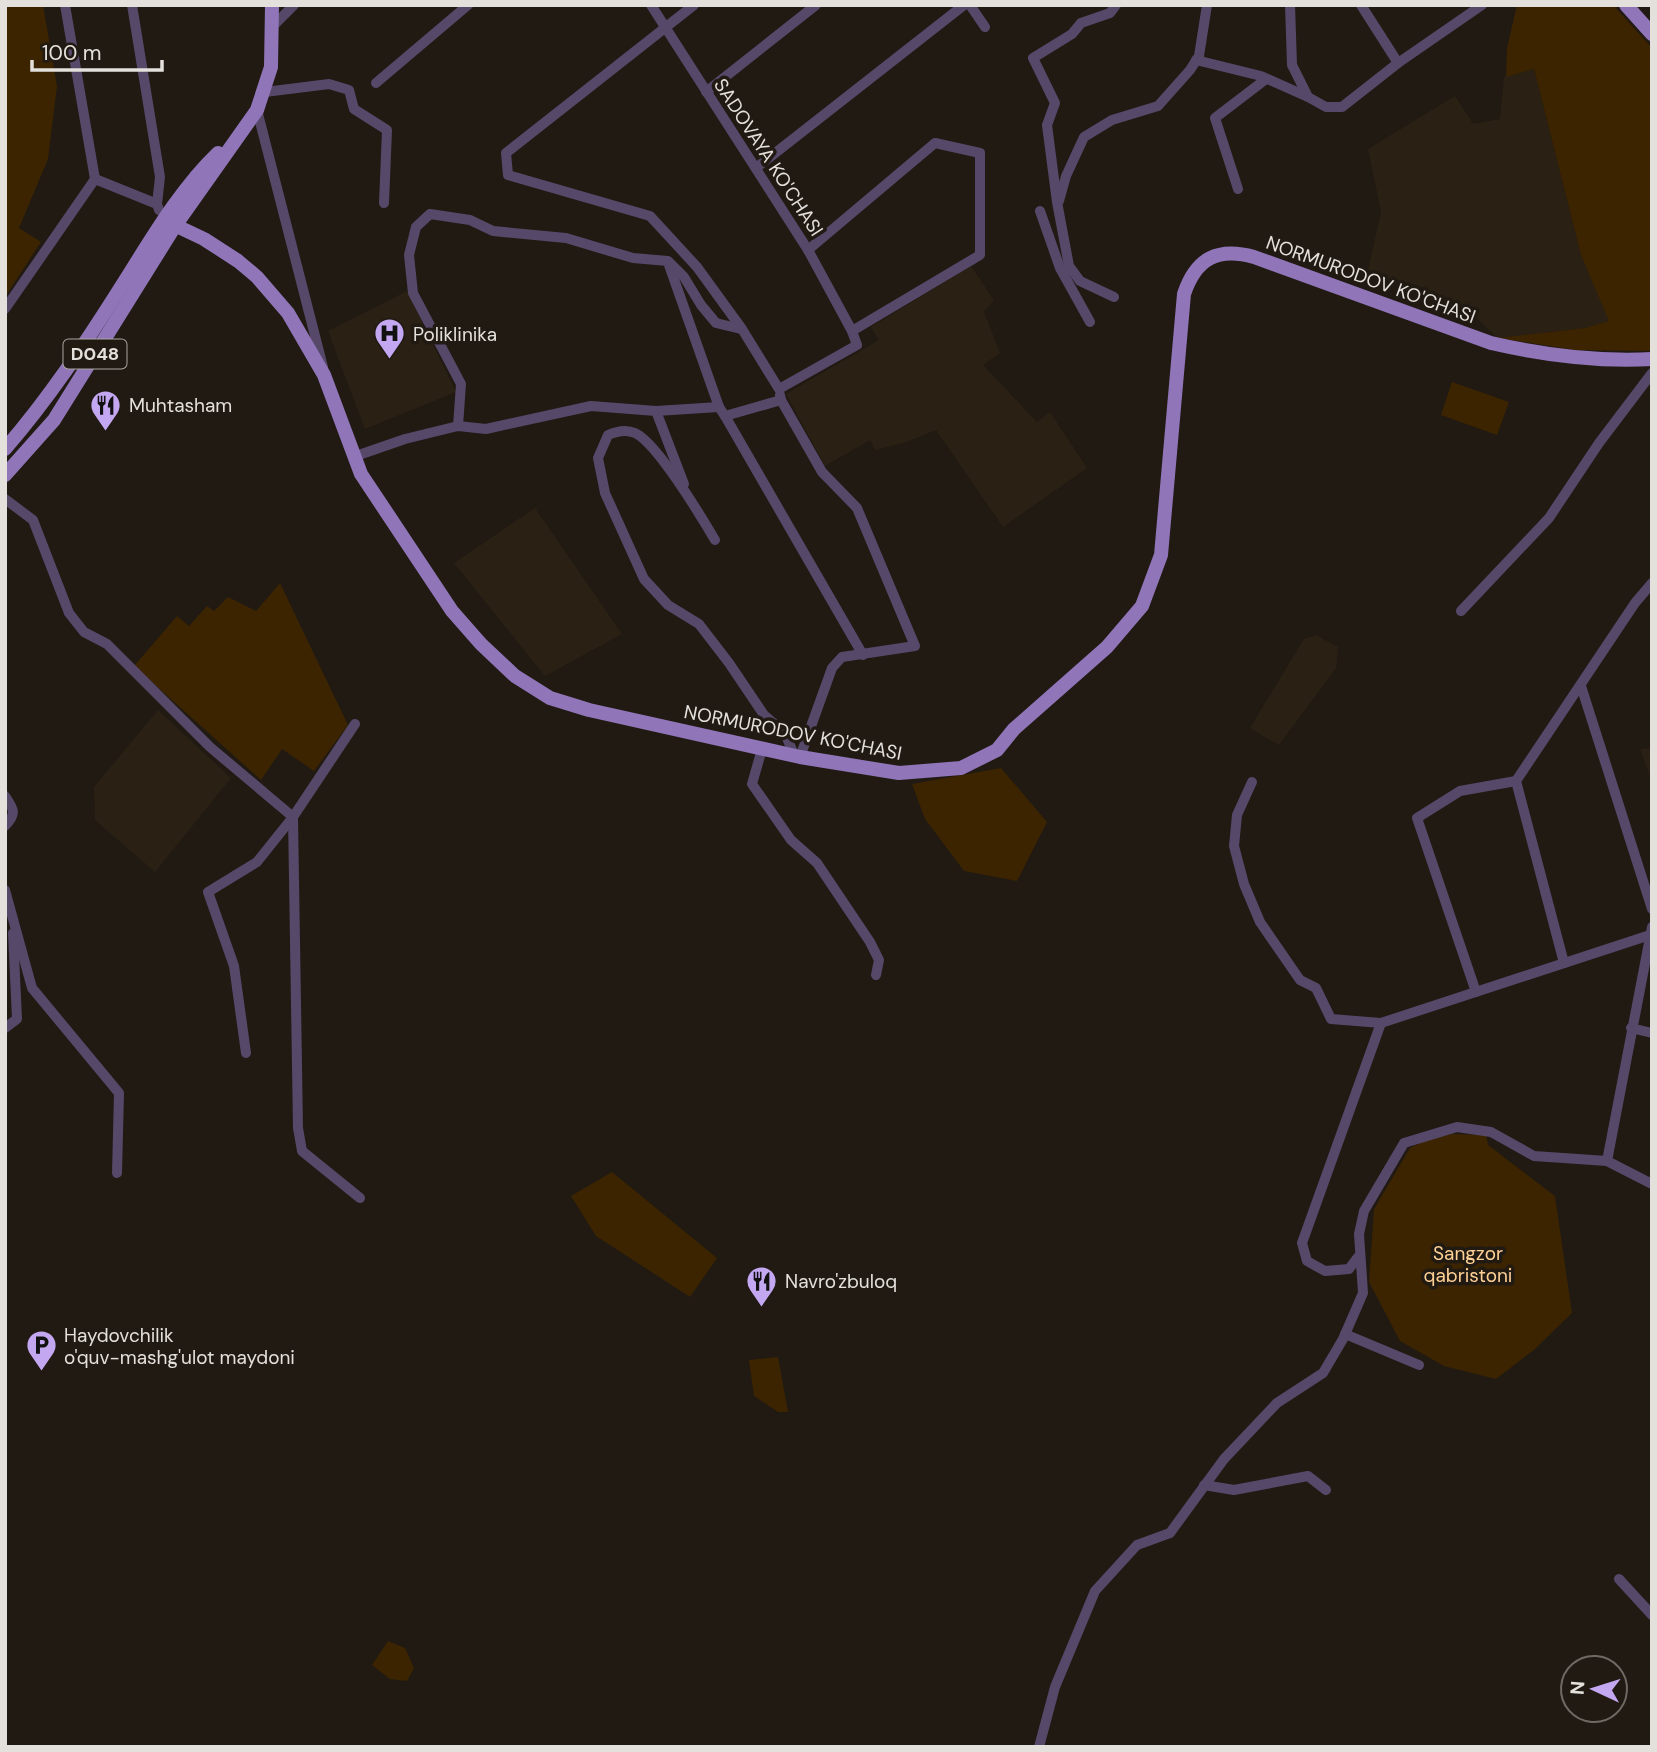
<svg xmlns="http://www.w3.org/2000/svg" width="1657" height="1752" font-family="'DM Sans',sans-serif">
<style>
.built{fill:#2a2114}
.green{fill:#3c2400}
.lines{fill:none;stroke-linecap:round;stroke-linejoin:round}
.street{stroke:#554869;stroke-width:10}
.primary{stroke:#9175b9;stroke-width:14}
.labels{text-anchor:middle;stroke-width:7;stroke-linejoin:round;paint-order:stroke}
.shield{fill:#201a13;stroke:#a9a59f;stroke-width:2}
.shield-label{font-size:18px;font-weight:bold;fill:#e4e0db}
.street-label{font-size:19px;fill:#e4e0db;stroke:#201a13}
.poi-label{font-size:19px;fill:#e4e0db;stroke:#201a13;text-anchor:start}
.park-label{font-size:19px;fill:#ffd195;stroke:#201a13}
</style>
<rect width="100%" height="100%" fill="#201a13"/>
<!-- built -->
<g class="built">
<polygon points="1534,69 1581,255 1610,321 1585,328 1498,338 1472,314 1368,270 1381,212 1368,149 1455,96 1473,124 1500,119 1504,77"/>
<polygon points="971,266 994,300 984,312 1000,353 983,365 1037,422 1050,412 1087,468 1003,527 936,430 907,442 875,450 870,440 825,466 786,394 879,340 871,327"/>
<polygon points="407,291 456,392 365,429 328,331"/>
<polygon points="535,508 622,634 545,676 454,563"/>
<polygon points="1316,635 1338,647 1336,668 1279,745 1250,728 1304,639"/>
<polygon points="158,710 231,778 155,872 95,820 94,787"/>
<polygon points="1652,748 1652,782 1640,749"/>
</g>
<!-- green -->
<g class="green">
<polygon points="5,5 43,5 57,86 48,159 19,228 41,242 5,297"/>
<polygon points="1517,5 1613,5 1652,48 1652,351 1575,350 1498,338 1585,328 1609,321 1581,255 1534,69 1506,77 1507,48"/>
<polygon points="1452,382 1509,402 1497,435 1441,415"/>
<polygon points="280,583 348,725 314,771 282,749 261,780 134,666 177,616 189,626 207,606 214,611 228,597 256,611"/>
<polygon points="1001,768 1047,822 1017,881 964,871 925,819 912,784"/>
<polygon points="1452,1134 1486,1135 1488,1145 1555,1196 1572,1313 1535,1349 1496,1379 1444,1366 1400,1341 1369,1282 1374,1209 1410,1148 1430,1138"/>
<polygon points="612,1172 717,1258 690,1297 596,1236 571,1196"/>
<polygon points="778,1357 788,1412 778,1412 754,1396 749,1360"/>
<polygon points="388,1641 405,1648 414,1668 407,1681 390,1679 372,1665"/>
</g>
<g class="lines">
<!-- street -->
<g class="street">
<polyline points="65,5 95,179"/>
<polyline points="132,5 160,177 157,204 159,210"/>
<polyline points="651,5 808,250 852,331"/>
<polyline points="694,5 506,153 508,175 650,216 697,267 742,329 779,389 857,345 852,331 980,255 980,153 935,143 808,250"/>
<polyline points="970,5 985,27"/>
<polyline points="1290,5 1292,65 1308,97 1326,107 1342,107 1398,63 1482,5"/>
<polyline points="1361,5 1398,63"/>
<polyline points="273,26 294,5"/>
<polyline points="1196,60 1261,76 1308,97"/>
<polyline points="376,83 468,5"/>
<polyline points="265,92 329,84 349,90 354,109 387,130 384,203"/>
<polyline points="706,92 816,5"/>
<polyline points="257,110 323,367"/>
<polyline points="756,168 964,5"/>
<polyline points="1238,189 1215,118 1266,79"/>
<polyline points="1059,201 1066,176 1084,137 1112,120 1158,106 1190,70 1199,56 1207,5"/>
<polyline points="1040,211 1060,268 1090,322"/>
<polyline points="669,265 719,407"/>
<polyline points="1114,297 1080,281 1069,266 1057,202 1047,125 1055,103 1033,58 1072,34 1081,23 1110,13 1116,5"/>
<polyline points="5,309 95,179 157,204"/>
<polyline points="781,400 822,472 857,508 915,646 842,657 832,668 800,757"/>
<polyline points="656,411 684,484"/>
<polyline points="725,416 863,655"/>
<polyline points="458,426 461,384 413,293 409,255 416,227 430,214 470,220 493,231 566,238 633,258 668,261 684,277 701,305 716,323 741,329"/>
<polyline points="353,457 405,439 458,426 486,429 591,406 656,411 719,407 725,416 781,400 780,395"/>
<polyline points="5,499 33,520 69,613 84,632 107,644 210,747 293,817 257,862 208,892 234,966 246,1053"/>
<path d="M715 540C702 518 657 443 635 433 626 429 617 431 608 435L598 458 605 493 644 579 668 605 699 624 729 663 764 715 785 733 794 755"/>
<polyline points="1461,611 1549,518 1599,443 1652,373"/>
<polyline points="1581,686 1652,909"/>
<polyline points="355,724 293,817 298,1128 302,1151 360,1198"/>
<polyline points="762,749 752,784 791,840 817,863 870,942 879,960 876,975"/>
<polyline points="1252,782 1237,815 1234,846 1244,884 1260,922 1300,980 1316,988 1331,1019 1381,1023 1650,935"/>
<path d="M5 796C14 809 17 814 5 826"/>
<polyline points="5,890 32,988 119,1093 117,1173"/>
<polyline points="1652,927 1607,1161 1652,1184"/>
<polyline points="1564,963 1516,781 1635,603 1652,583"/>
<polyline points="1476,992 1417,818 1460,791 1516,781"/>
<polyline points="5,1028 17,1019 13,933"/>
<polyline points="1631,1028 1652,1033"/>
<polyline points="1358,1257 1349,1269 1325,1271 1307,1261 1302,1243 1381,1023"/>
<polyline points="1345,1334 1419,1365"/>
<polyline points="1204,1485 1234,1490 1308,1476 1326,1490"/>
<polyline points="1619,1579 1652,1615"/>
<polyline points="1039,1747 1055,1687 1095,1591 1137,1545 1170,1533 1224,1459 1277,1403 1323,1373 1343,1339 1363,1293 1359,1234 1364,1211 1404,1143 1457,1127 1491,1132 1534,1156 1607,1161"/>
</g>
<!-- primary -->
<g class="primary">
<polyline points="1626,5 1652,34"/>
<path d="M164 220 204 239 238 261 257 277 288 313 324 375 361 474 452 611 481 644 515 676 550 698 589 710 800 757 899 773 961 768 997 750 1014 729 1107 647 1142 606 1161 555 1184 294C1196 258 1218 247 1254 257L1491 343C1543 355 1598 362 1652 359"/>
<path d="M5 449C49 398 85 344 121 287 149 243 180 189 218 153"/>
<polyline points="5,475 54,420 175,226 257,110 271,67 272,5"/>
</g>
</g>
<!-- icons -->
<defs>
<symbol id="hospital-pin" viewBox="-11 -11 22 30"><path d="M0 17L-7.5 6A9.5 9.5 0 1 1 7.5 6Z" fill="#c4a7f1" stroke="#201a13"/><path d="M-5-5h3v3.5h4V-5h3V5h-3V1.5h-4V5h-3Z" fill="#111"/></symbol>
<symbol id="restaurant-pin" viewBox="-11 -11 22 30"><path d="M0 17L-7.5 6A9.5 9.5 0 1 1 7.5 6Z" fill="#c4a7f1" stroke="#201a13"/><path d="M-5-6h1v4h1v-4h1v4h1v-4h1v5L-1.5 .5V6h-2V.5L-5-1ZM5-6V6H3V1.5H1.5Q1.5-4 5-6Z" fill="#111"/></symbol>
<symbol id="parking-pin" viewBox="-11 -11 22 30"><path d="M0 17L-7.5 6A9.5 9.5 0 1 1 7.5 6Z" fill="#c4a7f1" stroke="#201a13"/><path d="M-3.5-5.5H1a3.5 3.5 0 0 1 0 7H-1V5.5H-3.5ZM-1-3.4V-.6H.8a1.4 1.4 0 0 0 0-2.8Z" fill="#111"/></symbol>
</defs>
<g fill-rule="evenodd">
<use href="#hospital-pin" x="372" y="316" width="35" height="47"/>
<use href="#restaurant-pin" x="88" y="388" width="35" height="47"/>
<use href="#restaurant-pin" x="744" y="1264" width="35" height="47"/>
<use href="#parking-pin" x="24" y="1328" width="35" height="47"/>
</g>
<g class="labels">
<!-- shield labels -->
<rect class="shield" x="63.5" y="339.5" width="63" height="29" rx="5"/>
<g class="shield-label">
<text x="95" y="360">D048</text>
</g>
<!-- street labels -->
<g class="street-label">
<text transform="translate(769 157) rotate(57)" y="7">SADOVAYA KO'CHASI</text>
<text transform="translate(1371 279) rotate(20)" y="7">NORMURODOV KO'CHASI</text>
<text transform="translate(793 732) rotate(11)" y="7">NORMURODOV KO'CHASI</text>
</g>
<!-- poi labels -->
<g class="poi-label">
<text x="413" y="341">Poliklinika</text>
<text x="129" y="412">Muhtasham</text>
<text x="785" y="1288">Navro'zbuloq</text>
<text x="64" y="1342">Haydovchilik<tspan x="64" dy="22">o'quv-mashg'ulot maydoni</tspan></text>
</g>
<!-- park labels -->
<g class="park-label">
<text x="1468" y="1260">Sangzor<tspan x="1468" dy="22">qabristoni</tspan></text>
</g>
</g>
<!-- border -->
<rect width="1657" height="1752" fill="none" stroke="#e4e0db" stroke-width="14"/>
<!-- north arrow -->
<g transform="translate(1594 1689) rotate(274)"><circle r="33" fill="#201a13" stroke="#6e6963" stroke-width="2"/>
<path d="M0-5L12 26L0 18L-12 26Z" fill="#c4a7f1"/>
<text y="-10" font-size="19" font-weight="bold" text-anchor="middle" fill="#e4e0db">N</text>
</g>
<!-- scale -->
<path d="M32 60v10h130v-10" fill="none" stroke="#e4e0db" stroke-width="3.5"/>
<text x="42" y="60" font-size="21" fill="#e4e0db" stroke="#201a13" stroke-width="5" paint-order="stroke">100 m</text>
</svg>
